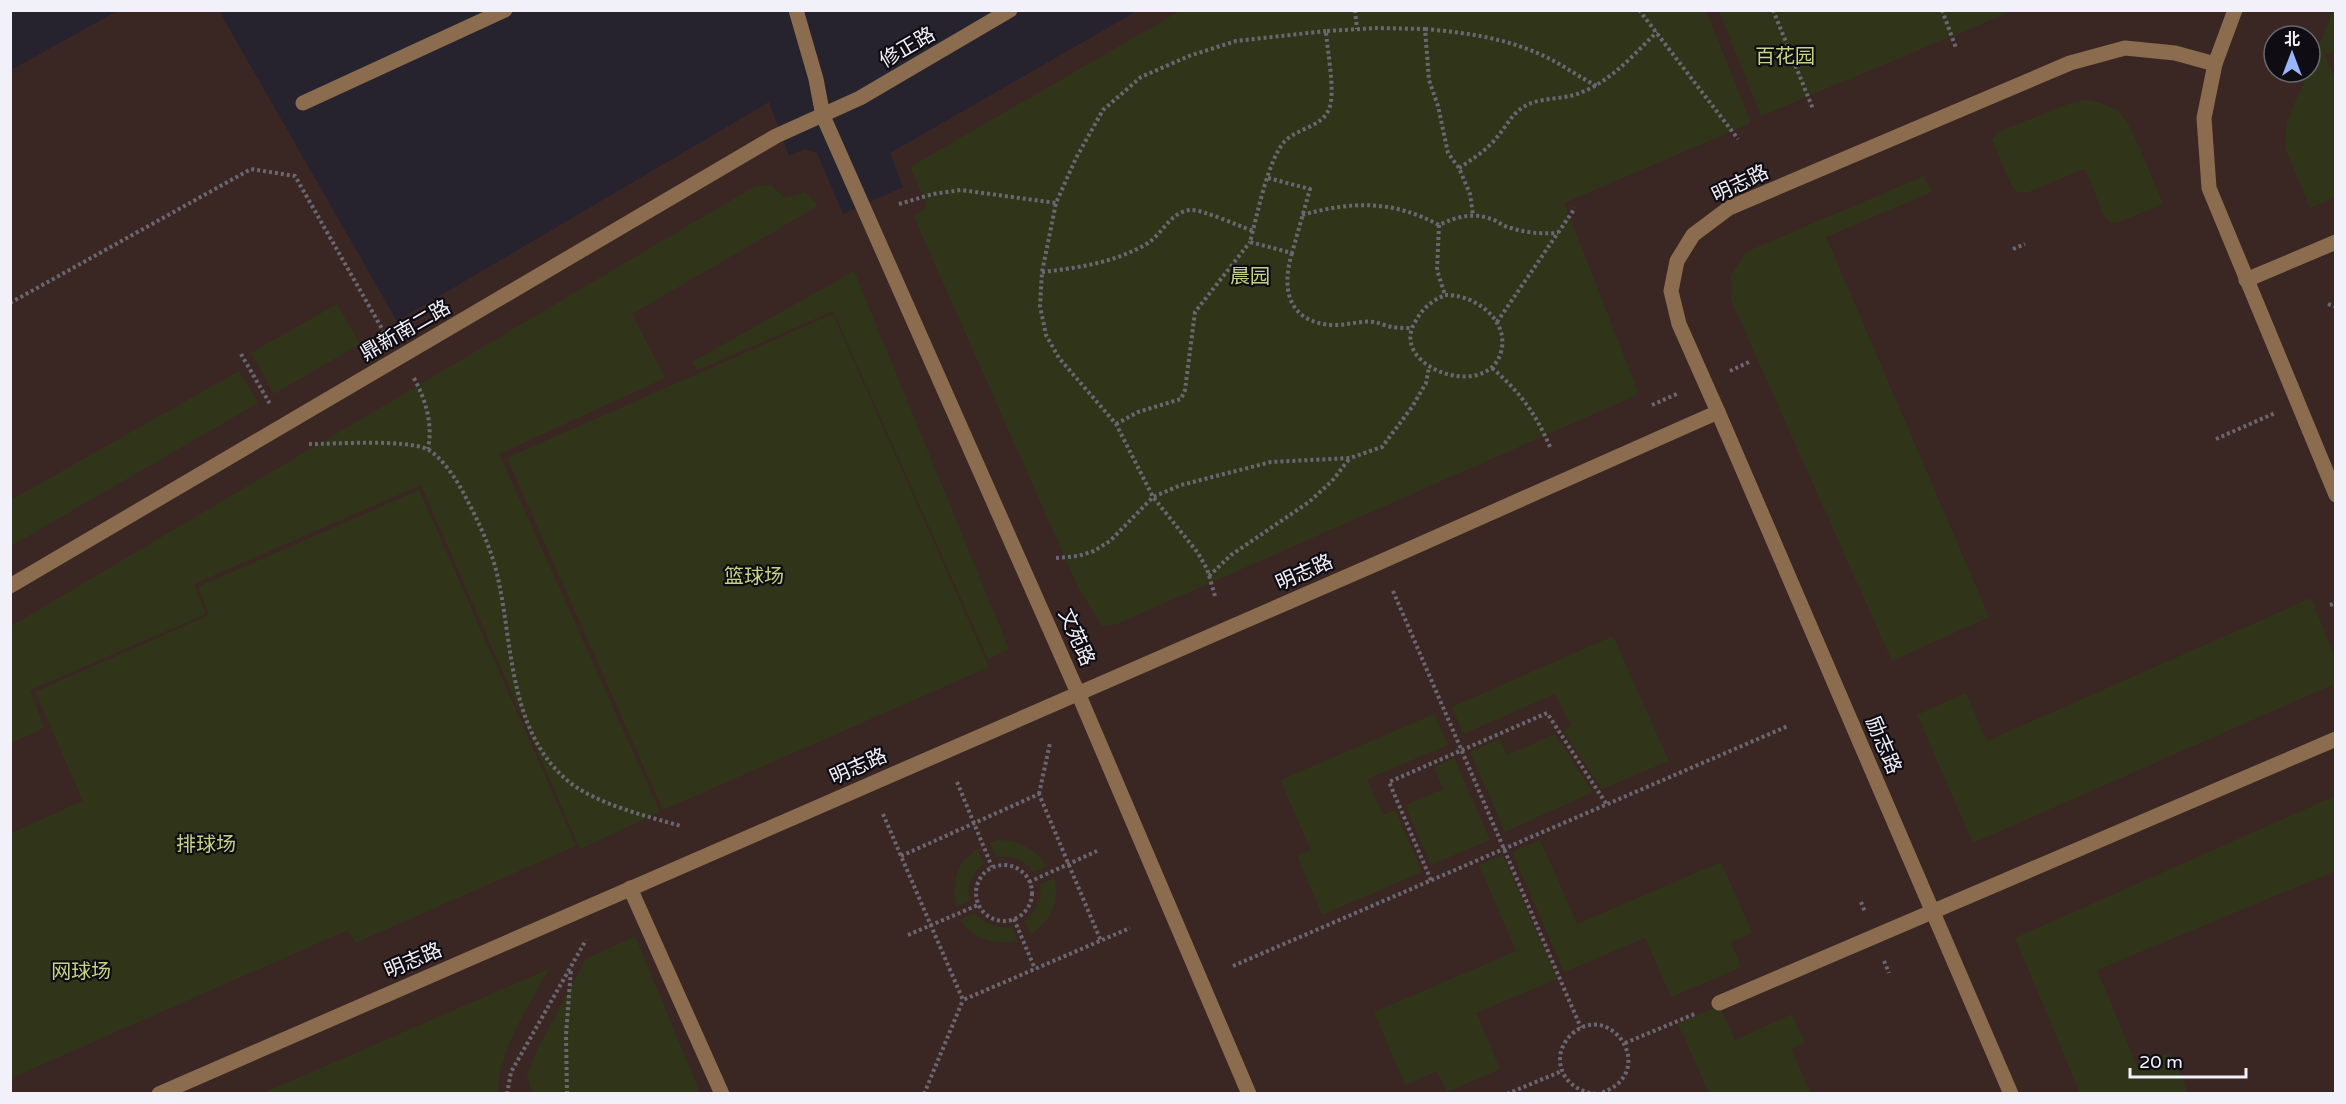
<svg xmlns="http://www.w3.org/2000/svg" width="2346" height="1104" font-family="'Varela Round','Noto Sans SC',sans-serif">
<style>
.education{fill:#3a2724;fill-rule:evenodd}
.green{fill:#303519}
.lines{fill:none;stroke-linecap:round;stroke-linejoin:round}
.path{stroke:#6a6772;stroke-width:4;stroke-dasharray:3 3;stroke-linecap:butt}
.minor{stroke:#8b6c4e;stroke-width:15}
.labels{text-anchor:middle;stroke-width:4.5;stroke-linejoin:round;paint-order:stroke}
.street-label{font-size:20px;fill:#f2f0f8;stroke:#0f0d13}
.park-label{font-size:20px;fill:#c5d386;stroke:#0f0d13}
</style>
<rect width="100%" height="100%" fill="#26232f"/>
<!-- education -->
<path class="education" d="M117 11H219L397 321 769 102 789 156 805 149 817 153 843 214 903 187 890 153 1137 11H2335V1093H11L10 66 13 69ZM2274 36H2310V72H2274Z"/>
<!-- green -->
<g class="green">
<polygon points="1180,11 1706,11 1751,123 1564,203 1639,394 1117,624 1102,626 1078,587 914,217 927,206 910,167"/>
<polygon points="1719,11 2012,11 1761,116"/>
<polygon points="2333,11 2335,11 2335,51 2325,55 2335,79 2335,197 2310,208 2285,148 2287,121 2308,72 2310,72 2310,67"/>
<path d="M2089 100C2099 103 2112 106 2120 113 2133 125 2154 185 2163 204L2116 223 2110 222 2104 216 2085 169 2026 193 2017 192 2011 185 1992 139 1998 132 2073 102Z"/>
<polygon points="1924,176 1932,192 1826,237 1989,617 1892,661 1731,300 1731,275 1746,252"/>
<polygon points="771,185 785,198 805,192 818,206 632,314 665,378 499,454 660,812 580,849 421,485 194,584 206,614 30,690 44,728 11,743 11,626 755,186"/>
<polygon points="854,271 1009,649 988,659 833,311 698,370 692,362"/>
<polygon points="337,304 360,344 274,394 251,353"/>
<polygon points="833,314 989,667 663,810 507,458"/>
<polygon points="239,371 258,403 11,546 11,500"/>
<polygon points="419,490 576,846 355,943 348,930 11,1078 11,833 83,801 35,692 209,615 198,587"/>
<polygon points="2311,598 2335,658 2334,684 1973,843 1917,715 1966,693 1987,741"/>
<polygon points="1613,636 1669,761 1602,789 1563,731 1571,726 1555,694 1463,734 1452,707"/>
<polygon points="1434,714 1448,745 1367,779 1383,815 1395,810 1422,872 1322,915 1297,856 1311,850 1280,780"/>
<polygon points="1555,734 1593,792 1505,832 1470,752 1499,739 1507,755"/>
<polygon points="1454,758 1490,840 1431,865 1405,805 1443,789 1434,767"/>
<polygon points="2335,796 2335,871 2097,970 2137,1066 2171,1052 2188,1093 2080,1093 2015,938"/>
<path d="M998 840C1019 840 1035 849 1046 866L1033 872C1023 859 1012 855 996 857L990 843Z"/>
<polygon points="1540,840 1577,924 1721,862 1752,933 1731,942 1741,967 1671,997 1645,938 1564,972 1512,852"/>
<path d="M977 850 984 863C972 874 966 885 970 901L956 907C951 885 956 861 977 850Z"/>
<polygon points="1503,855 1557,979 1476,1013 1500,1069 1447,1092 1437,1071 1405,1085 1374,1012 1516,951 1479,865"/>
<path d="M1054 878C1061 901 1050 921 1031 934L1024 921C1037 911 1042 900 1040 884Z"/>
<path d="M974 913C985 924 996 929 1012 927L1017 941C994 945 973 940 960 920Z"/>
<polygon points="635,936 700,1093 532,1093 527,1076 537,1050 586,959"/>
<path d="M549 969C528 1008 499 1048 498 1093H263Z"/>
<polygon points="1719,1006 1735,1040 1792,1014 1805,1042 1791,1049 1811,1093 1709,1093 1678,1024"/>
</g>
<g class="lines">
<!-- path -->
<g class="path">
<polyline points="1355,10 1357,29"/>
<polyline points="1639,10 1738,139"/>
<polyline points="1773,10 1813,109"/>
<polyline points="1942,10 1956,48"/>
<path d="M1425 29C1470 33 1512 39 1552 60 1567 68 1581 78 1597 86"/>
<path d="M1459 168C1473 159 1488 149 1498 136 1508 124 1513 111 1529 104 1543 98 1560 99 1574 95 1609 84 1632 56 1657 32"/>
<path d="M1268 178 1310 189 1292 253 1250 242C1257 216 1268 159 1285 141 1298 128 1322 127 1329 109 1336 93 1327 50 1326 31L1377 28 1425 29 1429 80 1438 106 1448 153 1459 168 1470 194 1473 215"/>
<polyline points="899,204 933,194 961,190 1056,203"/>
<path d="M1302 215C1353 201 1392 200 1439 225 1458 216 1474 212 1494 220 1500 223 1505 227 1511 228 1527 233 1542 234 1558 233"/>
<polyline points="1439,225 1437,270 1445,295"/>
<polyline points="2013,249 2025,244"/>
<path d="M1292 253C1281 289 1288 322 1332 325 1346 326 1360 320 1374 322 1380 323 1386 326 1392 327 1398 328 1405 328 1411 328"/>
<path d="M1042 272C1078 268 1117 262 1148 243 1163 233 1171 211 1191 210 1204 210 1239 226 1253 231"/>
<path d="M1445 295C1473 294 1510 319 1501 352 1487 402 1388 367 1415 322 1422 309 1431 301 1445 295Z"/>
<polyline points="10,303 251,169 295,176 385,334"/>
<polyline points="2328,304 2336,307"/>
<polyline points="1497,322 1575,208"/>
<polyline points="241,354 270,404"/>
<path d="M1492 368C1521 393 1536 414 1551 449"/>
<polyline points="1730,371 1749,362"/>
<path d="M414 378C426 401 433 424 428 449"/>
<polyline points="1652,405 1679,393"/>
<polyline points="1116,424 1138,412 1181,399 1185,390 1195,312 1250,242"/>
<polyline points="2216,439 2275,413"/>
<path d="M309 444C336 444 405 439 427 449 441 456 457 480 464 494 479 522 493 552 499 583 513 650 510 732 568 781 596 804 646 816 681 826"/>
<polyline points="1056,558 1078,556 1094,551 1110,541 1153,497 1181,485 1271,462 1350,458 1382,447 1412,407 1426,383 1429,367"/>
<polyline points="1209,576 1231,555 1309,502 1332,481 1350,458"/>
<polyline points="1393,591 1581,1028"/>
<polyline points="1215,596 1207,569 1198,553 1153,497 1116,424 1059,358 1046,335 1040,306 1042,272 1056,203 1076,158 1103,110 1141,77 1189,56 1236,41 1326,31"/>
<polyline points="2330,605 2336,603"/>
<polyline points="957,782 992,867"/>
<polyline points="1039,794 1050,743"/>
<polyline points="883,814 963,1000 1130,928"/>
<polyline points="901,856 1039,794 1101,941"/>
<circle cx="1004" cy="893" r="28"/>
<polyline points="1431,880 1389,782 1547,713 1607,805"/>
<polyline points="1029,882 1097,851"/>
<polyline points="1861,902 1865,912"/>
<polyline points="1014,919 1035,969"/>
<polyline points="908,935 978,905"/>
<polyline points="1884,961 1889,973"/>
<polyline points="1233,966 1788,726"/>
<polyline points="1625,1043 1697,1013"/>
<polyline points="507,1094 511,1072 586,940"/>
<polyline points="567,1094 566,1035 571,969"/>
<polyline points="924,1094 963,1000"/>
<polyline points="1507,1094 1562,1071"/>
<path d="M1596 1094C1577 1092 1560 1079 1560 1059 1560 1050 1565 1040 1572 1034 1611 998 1662 1075 1598 1094"/>
</g>
<!-- minor -->
<g class="minor">
<polyline points="796,10 816,79 823,116 1078,693 1249,1094"/>
<polyline points="2215,64 2204,118 2209,188 2336,495"/>
<polyline points="303,103 505,10"/>
<polyline points="2246,280 2336,242"/>
<polyline points="1718,412 2011,1094"/>
<polyline points="10,586 776,136 860,98 1010,10"/>
<polyline points="630,888 722,1094"/>
<polyline points="1719,1003 2336,739"/>
<polyline points="159,1094 1378,563 1718,412 1679,324 1671,291 1677,261 1693,235 1729,208 2070,63 2125,48 2175,53 2215,64 2235,10"/>
</g>
</g>
<g class="labels">
<!-- street labels -->
<g class="street-label">
<text transform="translate(907 47) rotate(-30)" y="7">修正路</text>
<text transform="translate(1740 183) rotate(-26)" y="7">明志路</text>
<text transform="translate(405 330) rotate(-30)" y="7">鼎新南二路</text>
<text transform="translate(1304 572) rotate(-24)" y="7">明志路</text>
<text transform="translate(1077 637) rotate(66)" y="7">文苑路</text>
<text transform="translate(1884 745) rotate(67)" y="7">励志路</text>
<text transform="translate(858 766) rotate(-24)" y="7">明志路</text>
<text transform="translate(413 960) rotate(-23)" y="7">明志路</text>
</g>
<!-- park labels -->
<g class="park-label">
<text x="1785" y="63">百花园</text>
<text x="1250" y="283">晨园</text>
<text x="754" y="583">篮球场</text>
<text x="206" y="851">排球场</text>
<text x="81" y="978">网球场</text>
</g>
</g>
<!-- border -->
<rect width="2346" height="1104" fill="none" stroke="#f2f0f8" stroke-width="24"/>
<!-- north arrow -->
<g transform="translate(2292 54)"><circle r="28" fill="#0f0d13" stroke="#6a686f" stroke-width="1.5"/>
<path d="M0-4.5L10 22L0 15L-10 22Z" fill="#98b6fd"/>
<text y="-9" font-size="16" font-weight="bold" text-anchor="middle" fill="#f2f0f8">北</text>
</g>
<!-- scale -->
<path d="M2130 1068v9h116v-9" fill="none" stroke="#f2f0f8" stroke-width="3"/>
<text x="2139" y="1068" font-size="18" fill="#f2f0f8" stroke="#0f0d13" stroke-width="4.5" paint-order="stroke">20 m</text>
</svg>
